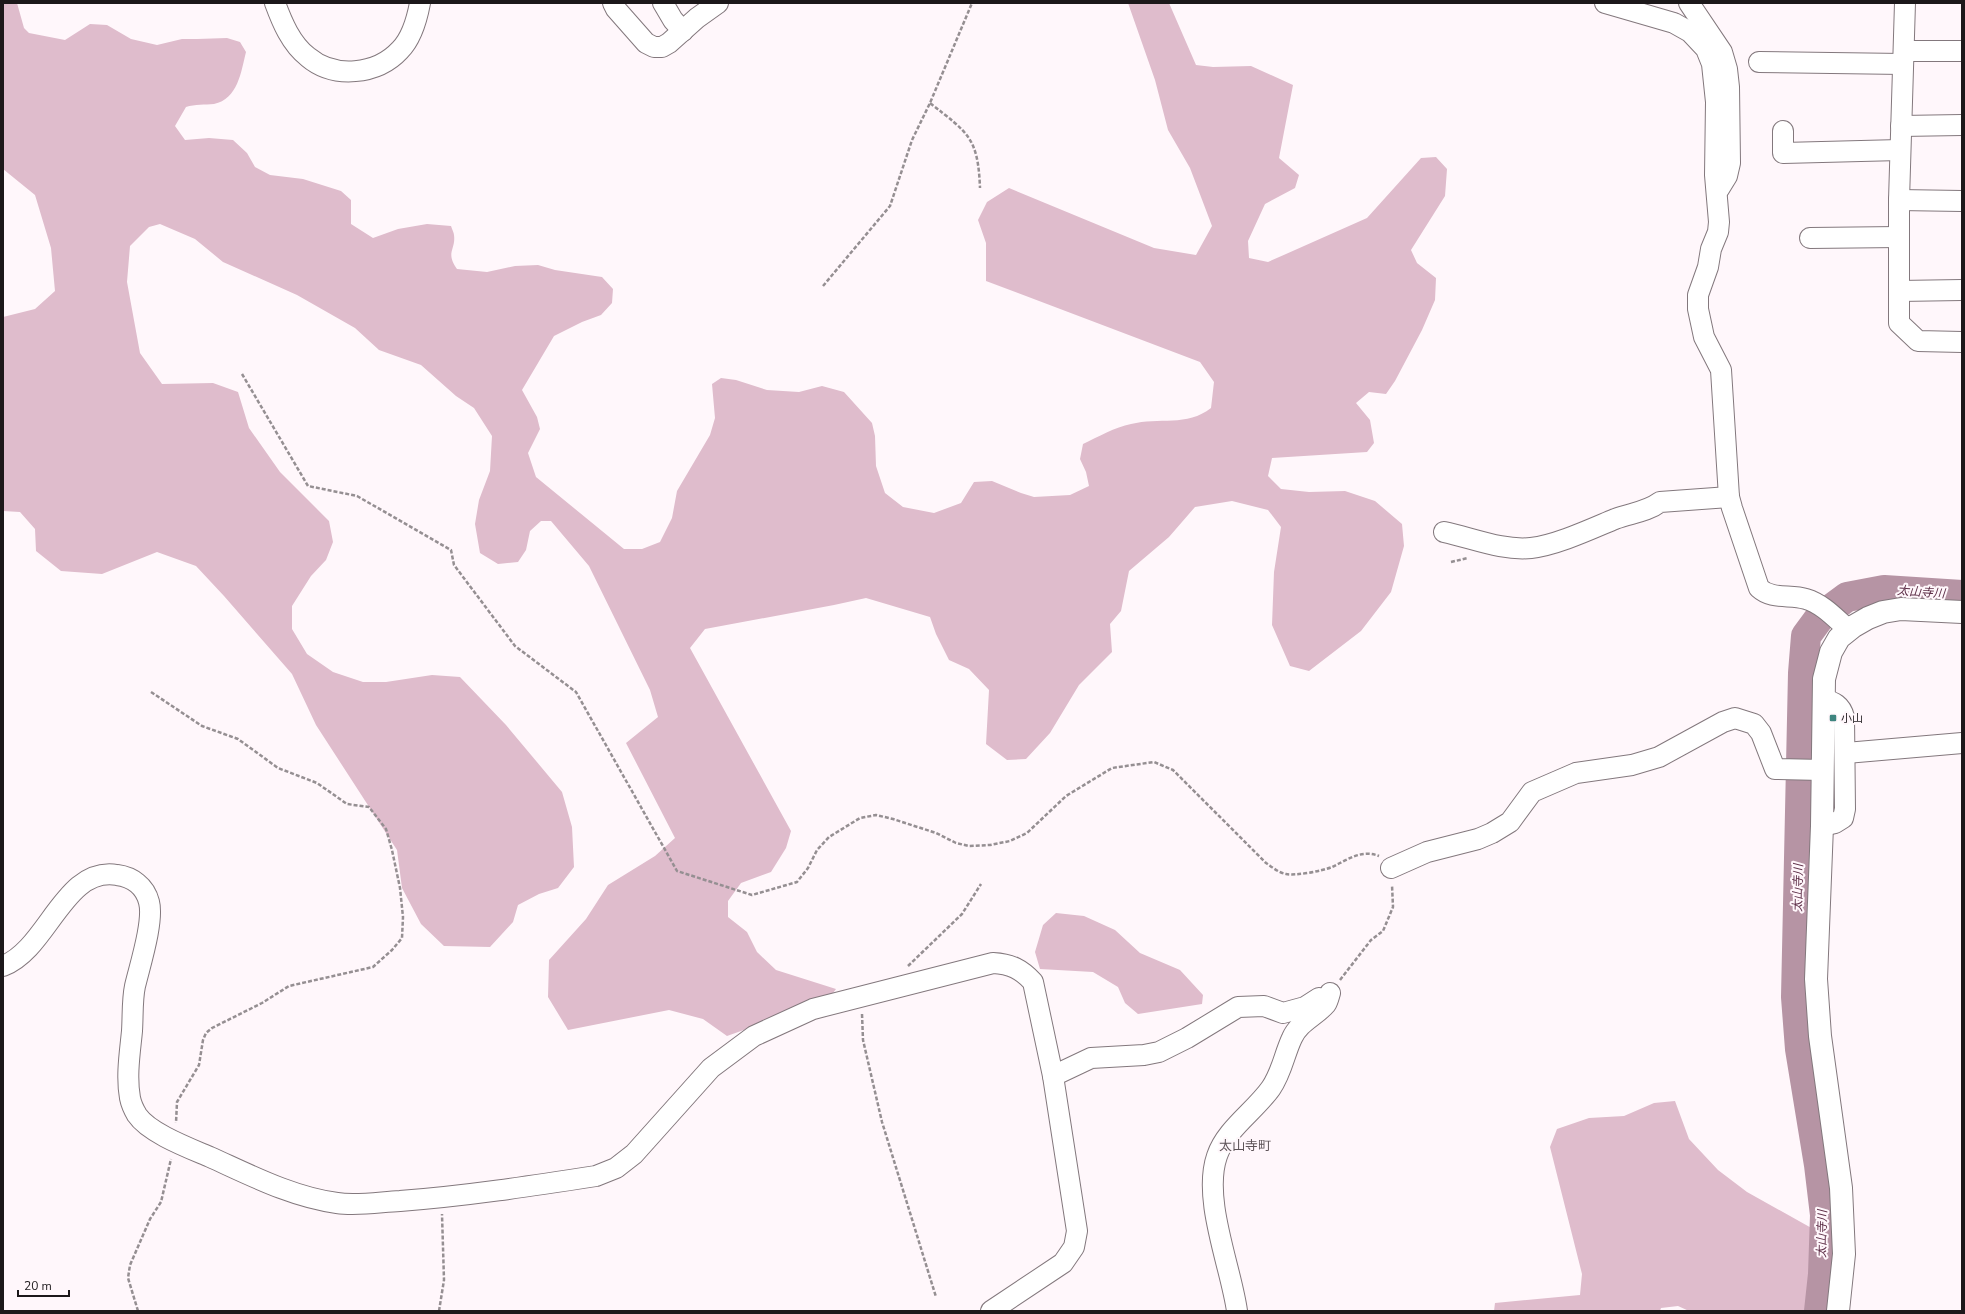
<svg xmlns="http://www.w3.org/2000/svg" width="1965" height="1314" font-family="'Nunito Sans','Noto Sans JP',sans-serif">
<style>
.forest{fill:#dfbccc}
.lines{fill:none;stroke-linecap:round;stroke-linejoin:round}
.river{stroke:#b694a4;stroke-width:30}
.street-casing{stroke:#83787d;stroke-width:22}
.secondary-casing{stroke:#83787d;stroke-width:24}
.path{stroke:#958f92;stroke-width:2.5;stroke-dasharray:4 2;stroke-linecap:butt}
.street{stroke:#fff;stroke-width:20}
.secondary{stroke:#fff;stroke-width:22}
.poi-dot{fill:#3e857f;stroke:#fff7fb;stroke-width:1.5}
.labels{text-anchor:middle;stroke-width:4;stroke-linejoin:round;paint-order:stroke}
.poi-label{font-size:11px;fill:#1c181a;stroke:#fff7fb;text-anchor:start}
.water-label{font-size:12px;font-style:italic;fill:#5e2f48;stroke:#fff7fb}
.quarter-label{font-size:13px;fill:#5d5357;stroke:#fff7fb}
</style>
<rect width="100%" height="100%" fill="#fff7fb"/>
<!-- forest -->
<g class="forest">
<path d="M3 3H17L24 28 29 33 65 40 90 24 107 25 131 39 157 45 182 39H197L227 38 240 42 246 52C241 72 238 99 214 104 205 105 195 104 186 107L175 126 185 140 209 138 233 140 247 153 255 167 270 175 303 179 341 191 351 200V224L373 238 398 229 427 224 451 226C452 229 454 233 454 235 456 250 445 252 457 269L487 272 515 266 538 265 555 270 602 277 613 289 612 303 601 315 582 322 554 336 522 390 537 417 540 429 528 453 536 477 624 549H642L660 542 672 518 677 491 710 435 715 418 712 384 721 378 736 380 767 390 799 392 822 386 844 392 872 423 875 436 876 466 885 493 903 507 934 513 961 503 974 482 992 481 1021 493 1034 497 1070 495 1089 486 1086 472 1080 459 1083 444C1098 437 1115 427 1131 424 1159 417 1187 427 1211 408L1214 382 1200 362 986 281V243L978 220 987 202 1009 188 1154 248 1196 255 1212 226 1190 168 1168 130 1155 80 1128 3H1169L1196 65 1213 67 1251 66 1293 85 1279 158 1299 175 1295 188 1265 204 1248 241 1249 258 1268 262 1367 218 1421 158 1436 157 1447 169 1445 196 1411 250 1417 263 1436 278 1435 300 1422 330 1395 381 1386 394 1369 392 1356 403 1370 420 1374 443 1367 452 1272 458 1268 476 1281 489 1309 492 1345 491 1375 501 1402 524 1404 546 1391 592 1361 631 1309 671 1290 666 1272 625 1274 572 1281 527 1268 510 1232 501 1195 507 1169 537 1129 571 1121 611 1110 624 1112 652 1079 685 1050 733 1026 759 1007 760 986 744 989 690 969 669 949 660 936 634 930 617 866 598 834 605 705 629 690 648 791 831 786 848 771 872 741 883 728 901V917L747 932 757 952 776 970 836 989 828 1000 727 1036 703 1019 669 1010 568 1030 548 997 549 960 586 919 608 885 655 856 675 838 626 743 658 717 650 690 589 566 551 521H541L530 531 526 550 518 562 498 564 480 553 475 524 479 500 490 471 492 436 474 408 456 396 421 365 379 350 355 328 297 295 223 262 195 239 160 224 149 227 130 246 127 282 140 353 162 384 213 383 238 392 249 428 280 472 329 521 333 542 326 560 311 576 292 606V629L307 654 333 672 363 682H386L432 675 460 677 506 725 562 792 572 827 574 867 558 888 539 894 518 905 513 922 490 947 444 946 421 924 402 888 397 850 316 725 292 674 224 596 196 566 157 552 102 574 61 571 36 551 35 529 20 512 3 511V317L35 309 55 291 51 248 35 195 3 169Z"/>
<polygon points="1056,913 1084,916 1115,930 1140,953 1180,970 1203,995 1202,1004 1138,1014 1125,1003 1118,987 1093,972 1040,969 1035,952 1043,925"/>
<polygon points="1675,1101 1689,1139 1718,1170 1747,1192 1815,1230 1817,1269 1811,1311 1689,1311 1678,1306 1661,1308 1660,1311 1494,1311 1495,1303 1580,1295 1582,1274 1550,1147 1557,1129 1589,1118 1624,1116 1654,1103"/>
</g>
<g class="lines">
<!-- river -->
<polyline class="river" points="1819,1311 1823,1274 1825,1215 1819,1165 1800,1049 1796,997 1803,673 1806,636 1820,617 1847,597 1884,590 1962,595"/>
<defs>
<g id="street">
<path d="M275 3C282 22 291 44 308 57 334 79 377 75 400 50 412 38 417 19 420 3"/>
<polyline points="613,3 616,9 646,43 654,47 662,47 669,43 697,18 718,3"/>
<polyline points="663,3 673,20 683,31"/>
<path d="M1605 3 1674 23 1690 32 1706 49 1712 64 1716 102 1715 175 1719 222 1718 232 1711 249 1708 267 1698 295V309L1704 337 1721 370 1729 497 1732 508 1759 588C1772 600 1790 594 1806 599 1823 604 1836 619 1849 630"/>
<polyline points="1689,3 1722,52 1727,69 1729,87 1730,163 1727,176 1719,189"/>
<polyline points="1905,3 1899,200 1899,323 1918,341 1962,342"/>
<polyline points="1904,51 1962,51"/>
<polyline points="1759,62 1903,64"/>
<polyline points="1901,126 1962,125"/>
<polyline points="1783,131 1783,153 1900,150"/>
<polyline points="1899,200 1962,201"/>
<polyline points="1810,238 1899,237"/>
<polyline points="1899,291 1962,290"/>
<path d="M1444 532C1472 538 1503 551 1531 548 1557 545 1591 529 1615 519 1631 513 1647 512 1660 502L1729 497"/>
<polyline points="1846,753 1962,743"/>
<path d="M1822 826 1835 823 1843 818 1845 809 1844 717C1841 705 1834 702 1823 699"/>
<polyline points="1391,868 1427,852 1478,839 1492,833 1510,822 1532,792 1576,773 1632,765 1659,757 1723,722 1735,718 1754,724 1761,733 1775,769 1822,770"/>
<path d="M3 966C48 949 64 866 117 875 132 877 145 886 149 902 154 921 140 965 135 986 132 1000 133 1016 132 1031 130 1052 126 1076 130 1098 131 1103 134 1110 137 1115 149 1133 189 1148 210 1157 250 1175 292 1197 337 1203 357 1206 380 1202 400 1201 466 1196 531 1186 596 1176L616 1168 634 1154 711 1068 754 1036 813 1009 993 963C1011 964 1021 969 1033 982L1053 1076 1077 1231 1074 1247 1063 1263 991 1311"/>
<polyline points="1053,1076 1091,1058 1144,1055 1159,1052 1187,1038 1238,1007 1264,1006 1283,1013 1305,1007 1319,998"/>
<path d="M1237 1311C1231 1267 1202 1199 1217 1156 1226 1129 1255 1111 1271 1088 1282 1072 1284 1055 1292 1038 1299 1022 1316 1016 1326 1004 1328 1001 1329 996 1330 993"/>
</g>
<polyline id="secondary" points="1838,1311 1844,1254 1841,1188 1820,1036 1816,979 1822,826 1824,679 1831,652 1839,638 1854,626 1868,618 1883,612 1901,609 1962,612"/>
</defs>
<!-- street casing -->
<use href="#street" class="street-casing"/>
<!-- secondary casing -->
<use href="#secondary" class="secondary-casing"/>
<!-- path -->
<g class="path">
<path d="M930 103C968 133 978 137 980 188"/>
<polyline points="823,286 890,206 912,140 930,103 972,3"/>
<path d="M242 374 308 486 357 496 451 550 454 565 515 646 576 692 677 871 752 895 797 882 808 868 817 850 829 837 860 818 876 815 893 819 936 833 956 843 969 846 990 845 1010 841 1027 833 1066 796 1112 768 1154 762 1173 770 1266 863C1272 867 1279 873 1286 874 1296 876 1322 871 1332 867 1347 860 1361 849 1379 856"/>
<polyline points="1451,562 1468,558"/>
<polyline points="151,692 202,726 238,739 278,768 317,783 347,804 369,807 386,829 392,850 400,888 403,917 402,938 392,950 373,967 289,986 262,1003 212,1028 206,1033 203,1040 199,1065 177,1102 176,1123"/>
<polyline points="908,966 962,914 981,884"/>
<polyline points="1340,980 1371,940 1383,931 1393,907 1392,885"/>
<polyline points="862,1014 863,1040 882,1122 936,1297"/>
<polyline points="138,1311 128,1278 130,1265 150,1219 161,1202 171,1159"/>
<polyline points="439,1311 444,1280 442,1214"/>
</g>
<!-- street -->
<use href="#street" class="street"/>
<!-- secondary -->
<use href="#secondary" class="secondary"/>
</g>
<!-- markers -->
<rect class="poi-dot" x="1829" y="714" width="8" height="8" rx="2"/>
<g class="labels">
<!-- poi labels -->
<g class="poi-label">
<text x="1841" y="722">小山</text>
</g>
<!-- water labels -->
<g class="water-label">
<text transform="translate(1921 592) rotate(4)" y="4">太山寺川</text>
<text transform="translate(1798 888) rotate(-89)" y="4">太山寺川</text>
<text transform="translate(1822 1234) rotate(-89)" y="4">太山寺川</text>
</g>
<!-- quarter labels -->
<g class="quarter-label">
<text x="1245" y="1150">太山寺町</text>
</g>
</g>
<!-- border -->
<rect width="1965" height="1314" fill="none" stroke="#1c181a" stroke-width="8"/>
<!-- scale -->
<path d="M18 1290v6h51v-6" fill="none" stroke="#1c181a" stroke-width="2"/>
<text x="24" y="1290" font-size="12" fill="#1c181a" stroke="#fff7fb" stroke-width="3" paint-order="stroke">20 m</text>
</svg>
